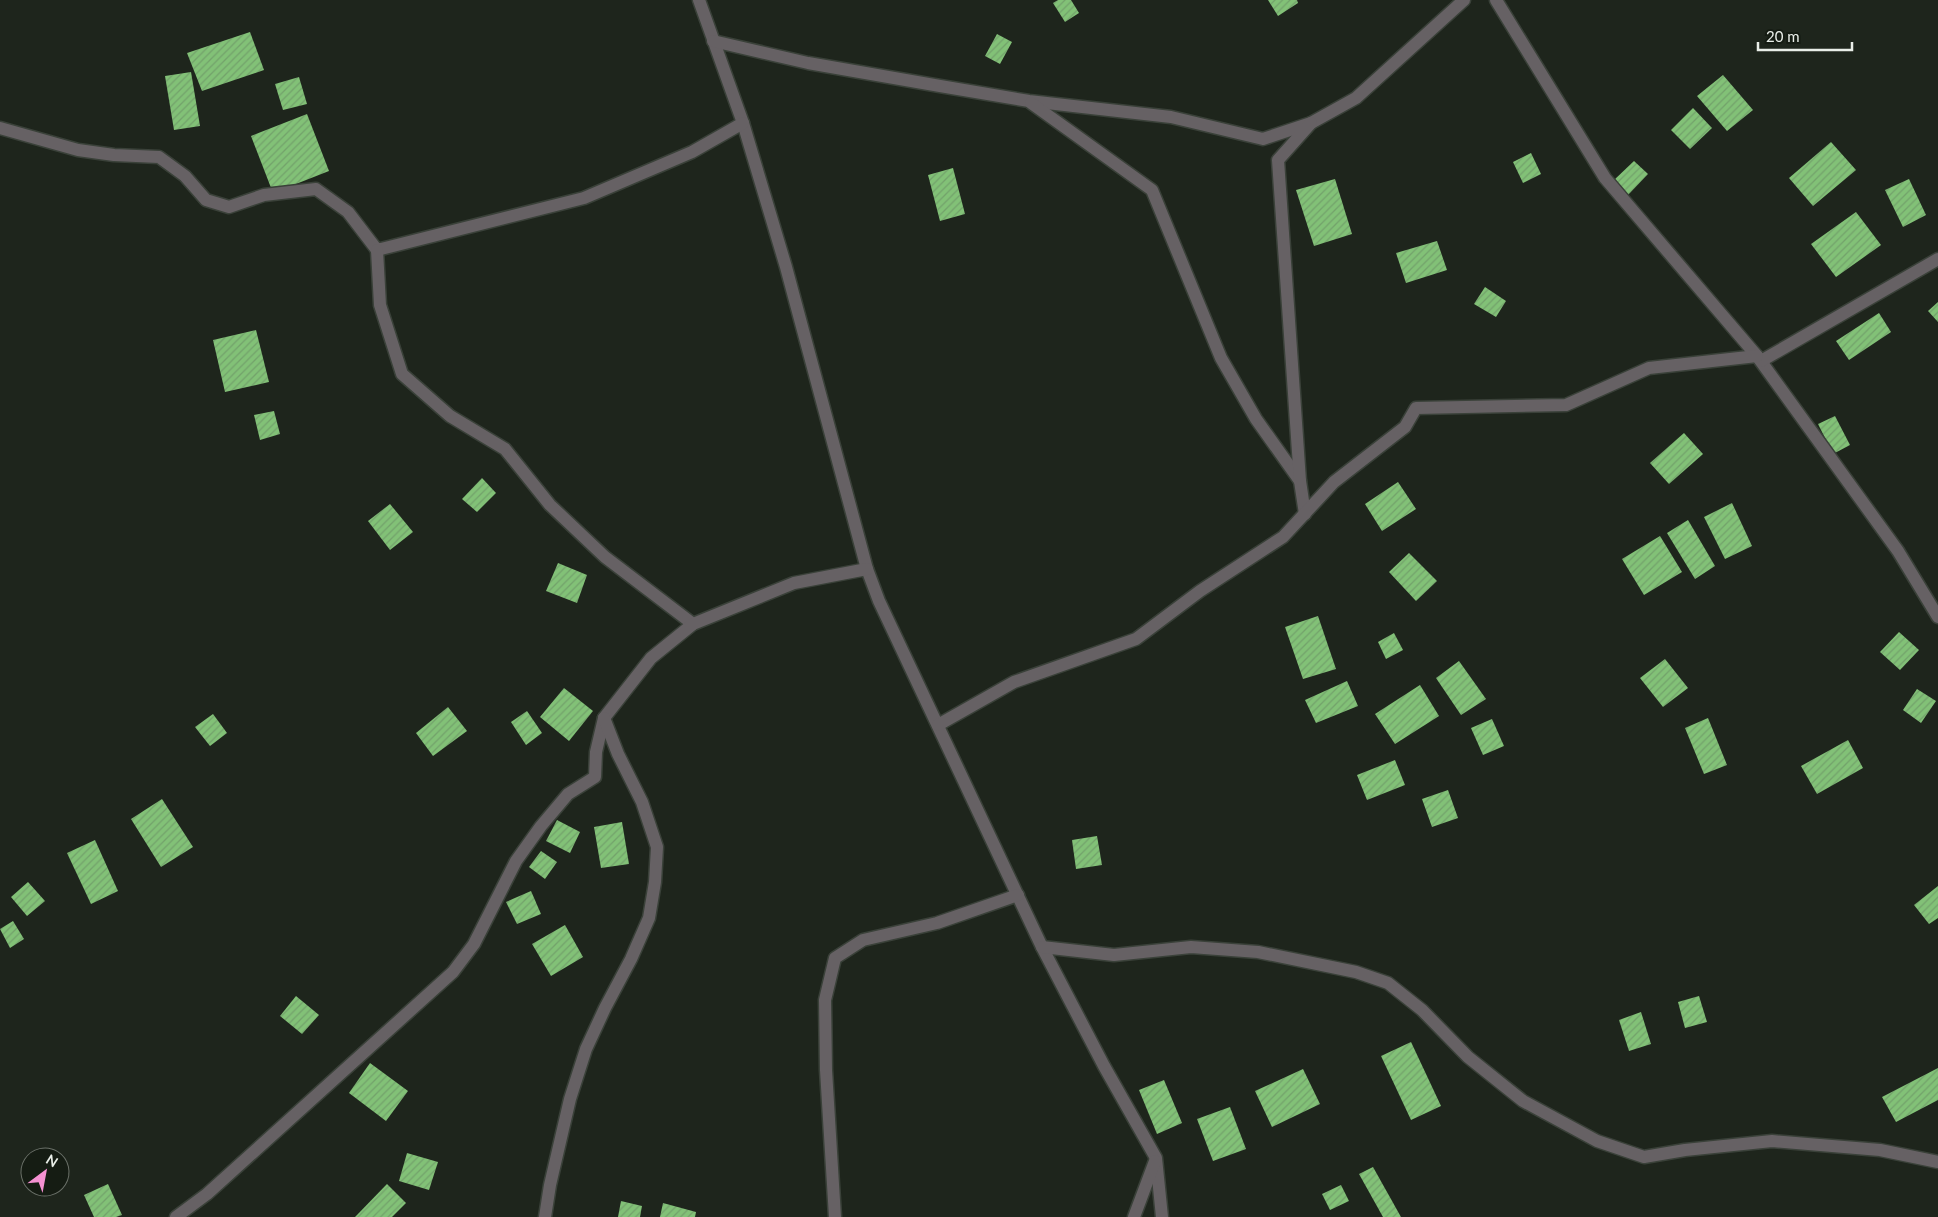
<svg xmlns="http://www.w3.org/2000/svg" width="1938" height="1217" font-family="Lato,sans-serif">
<style>
.building{fill:url(#building-hatch)}
.lines{fill:none;stroke-linecap:round;stroke-linejoin:round}
.minor-casing{stroke:#3a4139;stroke-width:15}
.minor{stroke:#666164;stroke-width:12}
</style>
<defs>
<pattern id="building-hatch" width="6" height="6" patternUnits="userSpaceOnUse" patternTransform="scale(1.25)"><rect width="6" height="6" fill="#82c177"/><path d="M-1 1l2-2M0 6l6-6M5 7l2-2" fill="none" stroke="#73a26b"/></pattern>
</defs>
<rect width="100%" height="100%" fill="#1e251c"/>
<!-- building -->
<g class="building">
<polygon points="1058,0 1071,0 1079,13 1065,22 1053,3"/>
<polygon points="1268,0 1297,0 1298,3 1278,16"/>
<polygon points="250,32 264,70 202,91 187,53"/>
<polygon points="997,34 1012,42 1000,64 985,56"/>
<polygon points="191,72 200,126 174,130 165,76"/>
<polygon points="1723,75 1753,110 1727,131 1697,96"/>
<polygon points="299,77 307,104 283,110 275,84"/>
<polygon points="1693,108 1712,128 1690,149 1671,130"/>
<polygon points="307,114 329,171 273,193 251,136"/>
<polygon points="1831,142 1856,170 1813,206 1789,178"/>
<polygon points="1531,153 1541,174 1523,183 1513,162"/>
<polygon points="1634,161 1648,174 1628,195 1613,181"/>
<polygon points="953,168 965,214 940,221 928,175"/>
<polygon points="1335,179 1352,234 1314,246 1296,190"/>
<polygon points="1909,179 1926,215 1903,227 1885,190"/>
<polygon points="1856,212 1881,245 1836,277 1811,244"/>
<polygon points="1437,241 1447,270 1406,283 1396,253"/>
<polygon points="1485,287 1506,301 1496,317 1474,304"/>
<polygon points="1938,302 1938,322 1928,311"/>
<polygon points="1879,313 1891,332 1849,360 1836,341"/>
<polygon points="256,330 269,382 225,392 213,340"/>
<polygon points="274,411 280,434 260,440 254,415"/>
<polygon points="1835,416 1850,445 1833,454 1818,424"/>
<polygon points="1684,433 1703,454 1669,484 1650,463"/>
<polygon points="482,478 496,493 477,512 462,499"/>
<polygon points="1398,482 1416,509 1382,531 1365,504"/>
<polygon points="1732,503 1752,546 1725,559 1704,517"/>
<polygon points="390,504 413,532 390,550 368,521"/>
<polygon points="1688,520 1715,566 1695,579 1667,533"/>
<polygon points="1660,536 1682,572 1644,595 1622,559"/>
<polygon points="1409,553 1437,581 1416,601 1389,572"/>
<polygon points="558,563 587,575 577,603 546,591"/>
<polygon points="1318,616 1336,669 1303,679 1285,627"/>
<polygon points="1899,632 1919,650 1900,670 1880,652"/>
<polygon points="1394,633 1403,650 1386,659 1378,642"/>
<polygon points="1665,659 1688,688 1663,707 1640,678"/>
<polygon points="1459,661 1486,699 1461,715 1436,678"/>
<polygon points="1347,681 1358,706 1316,723 1305,700"/>
<polygon points="1420,685 1439,716 1395,744 1375,714"/>
<polygon points="564,688 593,711 569,741 540,717"/>
<polygon points="1917,689 1936,701 1921,723 1903,710"/>
<polygon points="448,707 467,731 433,756 416,733"/>
<polygon points="527,711 542,733 526,745 511,722"/>
<polygon points="213,714 227,733 210,746 195,727"/>
<polygon points="1708,718 1727,765 1704,774 1685,728"/>
<polygon points="1492,719 1504,746 1483,755 1471,728"/>
<polygon points="1848,740 1863,768 1817,794 1801,766"/>
<polygon points="1395,760 1405,785 1367,800 1357,775"/>
<polygon points="1448,790 1458,818 1432,827 1422,799"/>
<polygon points="162,799 193,847 161,867 131,819"/>
<polygon points="557,820 580,832 570,853 546,841"/>
<polygon points="622,822 629,864 601,868 594,827"/>
<polygon points="1097,836 1102,865 1076,869 1072,840"/>
<polygon points="95,840 118,891 91,904 67,853"/>
<polygon points="541,851 557,862 545,879 529,867"/>
<polygon points="28,882 45,901 27,916 11,897"/>
<polygon points="1938,886 1938,918 1929,924 1914,905"/>
<polygon points="531,891 541,914 517,924 506,902"/>
<polygon points="13,921 24,939 10,948 0,929"/>
<polygon points="565,925 583,957 551,976 532,944"/>
<polygon points="296,996 319,1015 302,1034 280,1016"/>
<polygon points="1699,996 1707,1022 1685,1028 1678,1002"/>
<polygon points="1641,1012 1651,1044 1629,1051 1619,1020"/>
<polygon points="1411,1042 1441,1106 1411,1120 1381,1056"/>
<polygon points="370,1063 408,1091 386,1121 349,1093"/>
<polygon points="1938,1068 1938,1100 1896,1122 1882,1097"/>
<polygon points="1303,1069 1320,1104 1272,1127 1255,1091"/>
<polygon points="1164,1080 1182,1123 1157,1134 1139,1090"/>
<polygon points="1230,1107 1246,1149 1213,1161 1197,1119"/>
<polygon points="407,1153 438,1162 429,1190 399,1181"/>
<polygon points="60,1159 69,1174 60,1180"/>
<polygon points="1373,1167 1401,1217 1383,1217 1359,1174"/>
<polygon points="108,1184 122,1215 116,1217 94,1217 84,1195"/>
<polygon points="387,1184 406,1203 392,1217 355,1217"/>
<polygon points="1341,1185 1349,1201 1330,1210 1322,1194"/>
<polygon points="621,1201 642,1206 640,1217 618,1217"/>
<polygon points="663,1203 696,1212 695,1217 660,1217"/>
</g>
<g class="lines">
<defs>
<g id="minor">
<polyline points="699,0 743,123 786,267 867,569 879,601 1042,947 1104,1066 1156,1158 1162,1217"/>
<polyline points="1496,0 1605,178 1757,356 1898,551 1938,617"/>
<polyline points="713,41 808,63 940,86 1029,101 1171,117 1263,139 1311,123 1356,98 1464,0"/>
<polyline points="1031,103 1152,190 1221,358 1256,419 1300,481"/>
<polyline points="0,128 78,150 114,155 159,157 185,176 206,200 229,207 264,195 316,189 348,212 377,250 584,198 692,152 743,123"/>
<polyline points="377,250 380,305 402,374 450,416 505,449 550,505 605,557 693,624"/>
<polyline points="1761,361 1938,259"/>
<polyline points="1305,514 1300,481 1278,160 1311,123"/>
<polyline points="938,725 1014,682 1136,639 1200,591 1283,537 1334,482 1405,427 1416,408 1566,405 1649,368 1757,356"/>
<polyline points="1042,947 1114,955 1191,947 1258,952 1356,972 1388,983 1422,1010 1468,1057 1523,1101 1597,1141 1644,1157 1685,1150 1772,1141 1880,1150 1938,1162"/>
<polyline points="176,1217 207,1194 453,972 474,944 516,861 541,826 568,794 595,777 596,752 604,718 651,658 693,624 794,583 867,569"/>
<polyline points="545,1217 550,1185 570,1099 586,1049 605,1008 631,959 649,918 655,882 657,847 642,802 618,754 604,718"/>
<polyline points="835,1217 826,1070 825,1000 835,958 863,940 937,923 1018,895"/>
<polyline points="1134,1217 1155,1161"/>
</g>
</defs>
<!-- minor casing -->
<use href="#minor" class="minor-casing"/>
<!-- minor -->
<use href="#minor" class="minor"/>
</g>
<!-- north arrow -->
<g transform="translate(45 1172) rotate(32)"><circle r="24" fill="#151c13" stroke="#6a7068"/>
<path d="M0-4L9 19L0 12L-9 19Z" fill="#f591d2"/>
<text y="-8" font-size="14" font-weight="bold" text-anchor="middle" fill="#e9eee8">N</text>
</g>
<!-- scale -->
<path d="M1758 42v8h94v-8" fill="none" stroke="#e9eee8" stroke-width="2.5"/>
<text x="1766" y="42" font-size="15" fill="#e9eee8" stroke="#151c13" stroke-width="4" paint-order="stroke">20 m</text>
</svg>
